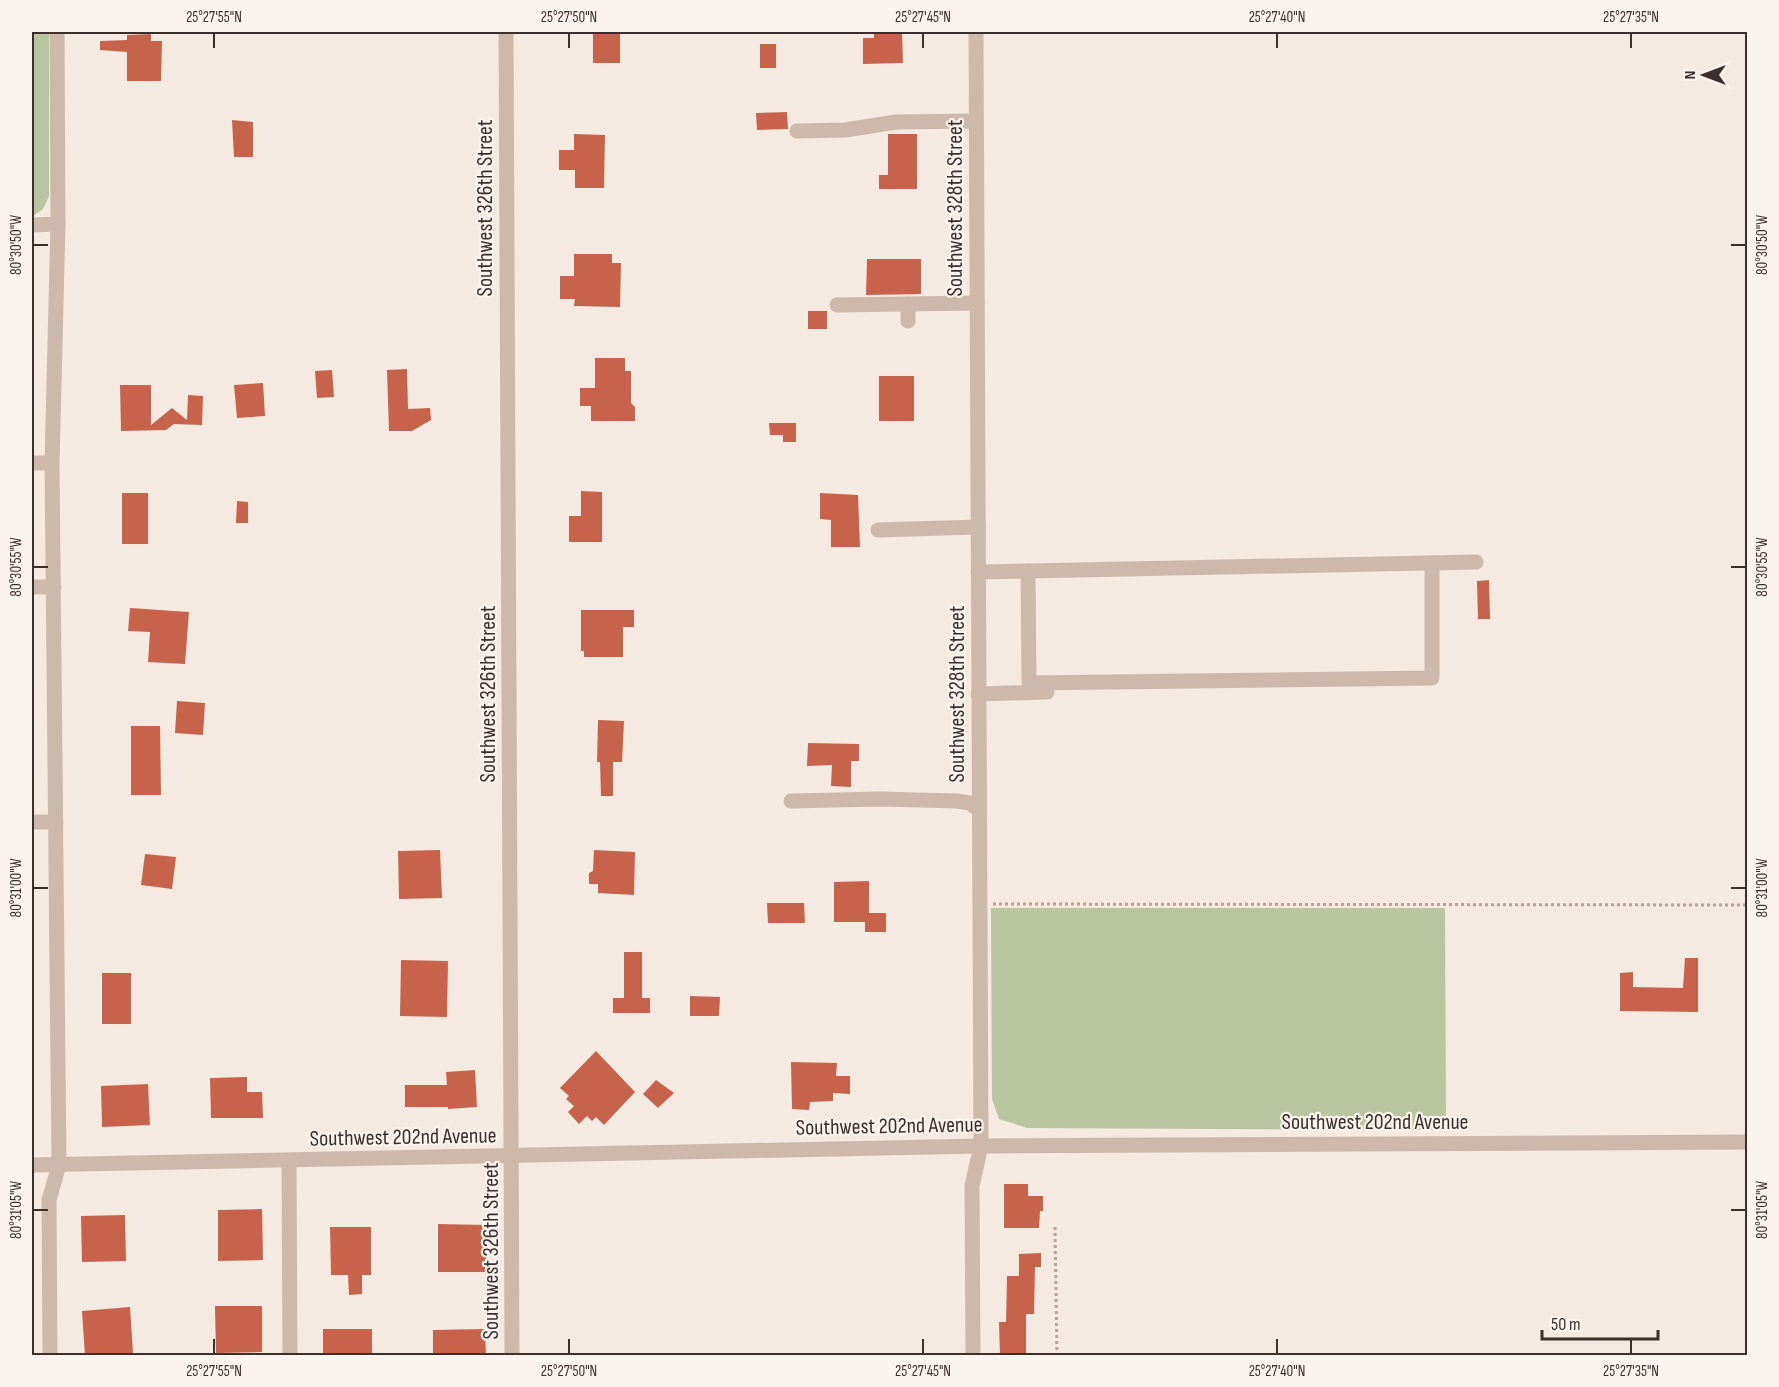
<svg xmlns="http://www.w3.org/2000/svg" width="1779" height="1387" font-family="'Sofia Sans Condensed',sans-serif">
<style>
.green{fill:#b9c4a0}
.building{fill:#c8634b}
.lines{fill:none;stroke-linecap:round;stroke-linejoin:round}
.path{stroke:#b9a396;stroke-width:3;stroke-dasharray:3 3;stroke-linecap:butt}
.minor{stroke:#cdb9ac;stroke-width:15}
.ticks{fill:none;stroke:#3b2f2b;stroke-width:2}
.labels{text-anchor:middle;stroke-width:4.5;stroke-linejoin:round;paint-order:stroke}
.street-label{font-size:22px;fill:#3b2f2b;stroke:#fbf4ee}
.neatline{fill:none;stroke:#3b2f2b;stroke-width:2}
.ticks-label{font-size:15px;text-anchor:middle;fill:#3b2f2b}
</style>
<rect width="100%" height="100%" fill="#f4eae1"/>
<!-- green -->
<g class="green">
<polygon points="32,32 49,32 49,196 43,209 32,217"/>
<polygon points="991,908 1445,908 1446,1127 1434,1130 1027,1128 999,1119 992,1099"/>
</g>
<!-- building -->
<g class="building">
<rect x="593" y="32" width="27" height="31"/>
<polygon points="874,32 902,32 903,63 863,64 863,38 874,38"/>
<polygon points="151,34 151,41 162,41 161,81 127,81 127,52 100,50 100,41 127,40 127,35"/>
<rect x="760" y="44" width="16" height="24"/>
<polygon points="787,112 788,129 757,130 756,113"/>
<polygon points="232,120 253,122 253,157 234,157"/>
<polygon points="574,134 605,135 604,188 575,188 575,170 559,170 559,150 574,150"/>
<polygon points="888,134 917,134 917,189 879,189 879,175 888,175"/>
<polygon points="574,254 612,254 612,263 621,263 620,307 574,306 575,299 560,299 560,276 574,276"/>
<polygon points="867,259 921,259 921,294 866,295"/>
<rect x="808" y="311" width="19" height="18"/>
<polygon points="595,358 625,358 625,371 631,371 631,403 635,407 635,421 591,421 591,406 580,406 580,388 595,388"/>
<polygon points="407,369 408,409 430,408 431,420 412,431 389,431 387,370"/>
<polygon points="332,370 334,397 317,398 315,371"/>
<rect x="879" y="376" width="35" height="45"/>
<polygon points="263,383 265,416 237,418 234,385"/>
<polygon points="120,385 151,385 151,425 172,408 187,420 188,395 203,396 202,425 174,424 166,430 121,431"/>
<polygon points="769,423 796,423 796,442 783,442 783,435 770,435"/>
<polygon points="581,491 602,492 602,542 569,542 569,516 581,516"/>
<rect x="122" y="493" width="26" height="51"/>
<polygon points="820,493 858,495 860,547 831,547 831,520 820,519"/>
<polygon points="237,501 248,502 248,523 236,523"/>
<polygon points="1489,580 1490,619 1478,619 1477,581"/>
<polygon points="130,608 189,612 185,664 148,662 150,632 128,631"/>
<polygon points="581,610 634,610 634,627 623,627 623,657 584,657 584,651 581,651"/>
<polygon points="177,701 205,703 203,735 175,733"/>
<polygon points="598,720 624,721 622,762 613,762 613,796 601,796 600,762 597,762"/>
<polygon points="131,726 160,726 161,795 131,795"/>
<polygon points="808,743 859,744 859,761 851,761 851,787 831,786 832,765 807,766"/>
<polygon points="440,850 442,898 399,899 398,851"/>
<polygon points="594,850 635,852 634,895 598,893 598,884 589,884 589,873 593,871"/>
<polygon points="145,854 176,857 172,889 141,885"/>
<polygon points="869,881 869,913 886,913 886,932 865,932 865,922 834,922 834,882"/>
<polygon points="767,903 804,903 805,923 768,923"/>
<polygon points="624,952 642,952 642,998 650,998 650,1013 613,1013 613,998 624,998"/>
<polygon points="1685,958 1698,958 1698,1012 1620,1011 1620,973 1633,972 1633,987 1683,988"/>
<polygon points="401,960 448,961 447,1017 400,1016"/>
<rect x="102" y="973" width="29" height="51"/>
<polygon points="690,996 720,997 719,1016 690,1016"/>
<polygon points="596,1051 635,1092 604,1125 596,1117 592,1121 587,1116 579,1124 568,1112 574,1106 566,1099 569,1096 560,1088"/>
<polygon points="791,1062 837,1063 836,1076 850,1076 850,1094 833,1093 833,1101 810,1102 809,1110 792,1109"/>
<polygon points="475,1070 477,1107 448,1109 448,1107 405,1107 405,1085 447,1085 446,1072"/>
<polygon points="247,1077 247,1092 262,1092 263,1118 211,1118 210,1078"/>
<polygon points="656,1080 674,1093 658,1108 643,1094"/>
<polygon points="148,1084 150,1125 102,1127 101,1086"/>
<polygon points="1004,1184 1028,1184 1028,1196 1043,1196 1043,1211 1040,1211 1039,1228 1004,1228"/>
<polygon points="262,1209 263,1260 218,1261 218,1210"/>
<polygon points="125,1215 126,1261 82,1262 81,1216"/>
<polygon points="438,1224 486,1225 486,1272 438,1272"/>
<polygon points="330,1227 371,1227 371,1275 362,1275 362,1294 349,1295 348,1275 331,1275"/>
<polygon points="1041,1253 1041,1267 1035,1267 1034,1314 1026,1314 1026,1356 1000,1356 999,1322 1006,1322 1007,1276 1019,1276 1019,1254"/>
<polygon points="215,1306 262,1306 262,1352 216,1353"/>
<polygon points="130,1307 133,1353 85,1356 82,1311"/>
<rect x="323" y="1329" width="49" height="27"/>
<polygon points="485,1329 486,1356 433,1356 433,1330"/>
</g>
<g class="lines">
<!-- path -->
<g class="path">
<polyline points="993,904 1748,905"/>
<polyline points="1055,1227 1057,1356"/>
</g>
<!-- minor -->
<g class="minor">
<polyline points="506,32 512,1356"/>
<polyline points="797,131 845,130 896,122 976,121"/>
<polyline points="32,225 58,224"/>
<polyline points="908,304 908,321"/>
<polyline points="837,305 977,303"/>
<polyline points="32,463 52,463"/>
<polyline points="878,530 978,527"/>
<polyline points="1028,571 1029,683 1432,678 1432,563"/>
<polyline points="978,572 1476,562"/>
<polyline points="32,587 54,587"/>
<polyline points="978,694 1047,692"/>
<polyline points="791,801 880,799 957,801 970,803 979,810"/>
<polyline points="32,822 56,822"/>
<polyline points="289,1161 290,1356"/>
<polyline points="32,1165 981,1146 1748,1142"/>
<polyline points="50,1356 49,1200 59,1165 52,463 58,224 57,32"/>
<polyline points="973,1356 972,1186 981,1146 976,32"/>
</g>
</g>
<!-- ticks -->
<path class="ticks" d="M214 33V48M569 33V48M923 33V48M1277 33V48M1631 33V48M33 245H48M1731 245H1746M33 567H48M1731 567H1746M33 888H48M1731 888H1746M33 1210H48M1731 1210H1746M214 1339V1354M569 1339V1354M923 1339V1354M1277 1339V1354M1631 1339V1354"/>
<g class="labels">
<!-- street labels -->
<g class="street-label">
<text transform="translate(484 208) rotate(-90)" y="8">Southwest 326th Street</text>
<text transform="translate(954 208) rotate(-90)" y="8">Southwest 328th Street</text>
<text transform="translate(487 694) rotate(-90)" y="8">Southwest 326th Street</text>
<text transform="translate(956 694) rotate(-90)" y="8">Southwest 328th Street</text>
<text x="1375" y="1129">Southwest 202nd Avenue</text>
<text transform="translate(889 1125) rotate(-1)" y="8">Southwest 202nd Avenue</text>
<text transform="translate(403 1136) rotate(-1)" y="8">Southwest 202nd Avenue</text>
<text transform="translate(490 1251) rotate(-90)" y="8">Southwest 326th Street</text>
</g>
</g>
<!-- border -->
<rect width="1779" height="1387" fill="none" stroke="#fbf4ee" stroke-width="66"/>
<!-- north arrow -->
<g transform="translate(1704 75) rotate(270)" stroke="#fbf4ee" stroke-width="4.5" paint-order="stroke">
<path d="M0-4.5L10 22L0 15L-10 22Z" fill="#3b2f2b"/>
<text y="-9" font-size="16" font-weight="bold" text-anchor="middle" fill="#3b2f2b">N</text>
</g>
<!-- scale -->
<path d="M1542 1330v9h116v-9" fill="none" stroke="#3b2f2b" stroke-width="3"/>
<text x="1551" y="1330" font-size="18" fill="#3b2f2b" stroke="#fbf4ee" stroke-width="4.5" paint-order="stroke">50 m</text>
<rect x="33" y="33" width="1713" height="1321" class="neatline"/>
<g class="ticks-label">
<text x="214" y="22">25°27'55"N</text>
<text x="569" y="22">25°27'50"N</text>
<text x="923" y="22">25°27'45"N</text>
<text x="1277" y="22">25°27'40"N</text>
<text x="1631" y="22">25°27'35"N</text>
<text transform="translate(1762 245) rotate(-90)" y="5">80°30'50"W</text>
<text transform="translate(16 245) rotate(-90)" y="5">80°30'50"W</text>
<text transform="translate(1762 567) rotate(-90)" y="5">80°30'55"W</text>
<text transform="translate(16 567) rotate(-90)" y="5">80°30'55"W</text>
<text transform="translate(1762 888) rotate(-90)" y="5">80°31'00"W</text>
<text transform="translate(16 888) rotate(-90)" y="5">80°31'00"W</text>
<text transform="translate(1762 1210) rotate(-90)" y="5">80°31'05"W</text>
<text transform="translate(16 1210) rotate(-90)" y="5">80°31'05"W</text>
<text x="214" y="1376">25°27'55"N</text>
<text x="569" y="1376">25°27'50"N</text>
<text x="923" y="1376">25°27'45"N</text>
<text x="1277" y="1376">25°27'40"N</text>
<text x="1631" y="1376">25°27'35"N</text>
</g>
</svg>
